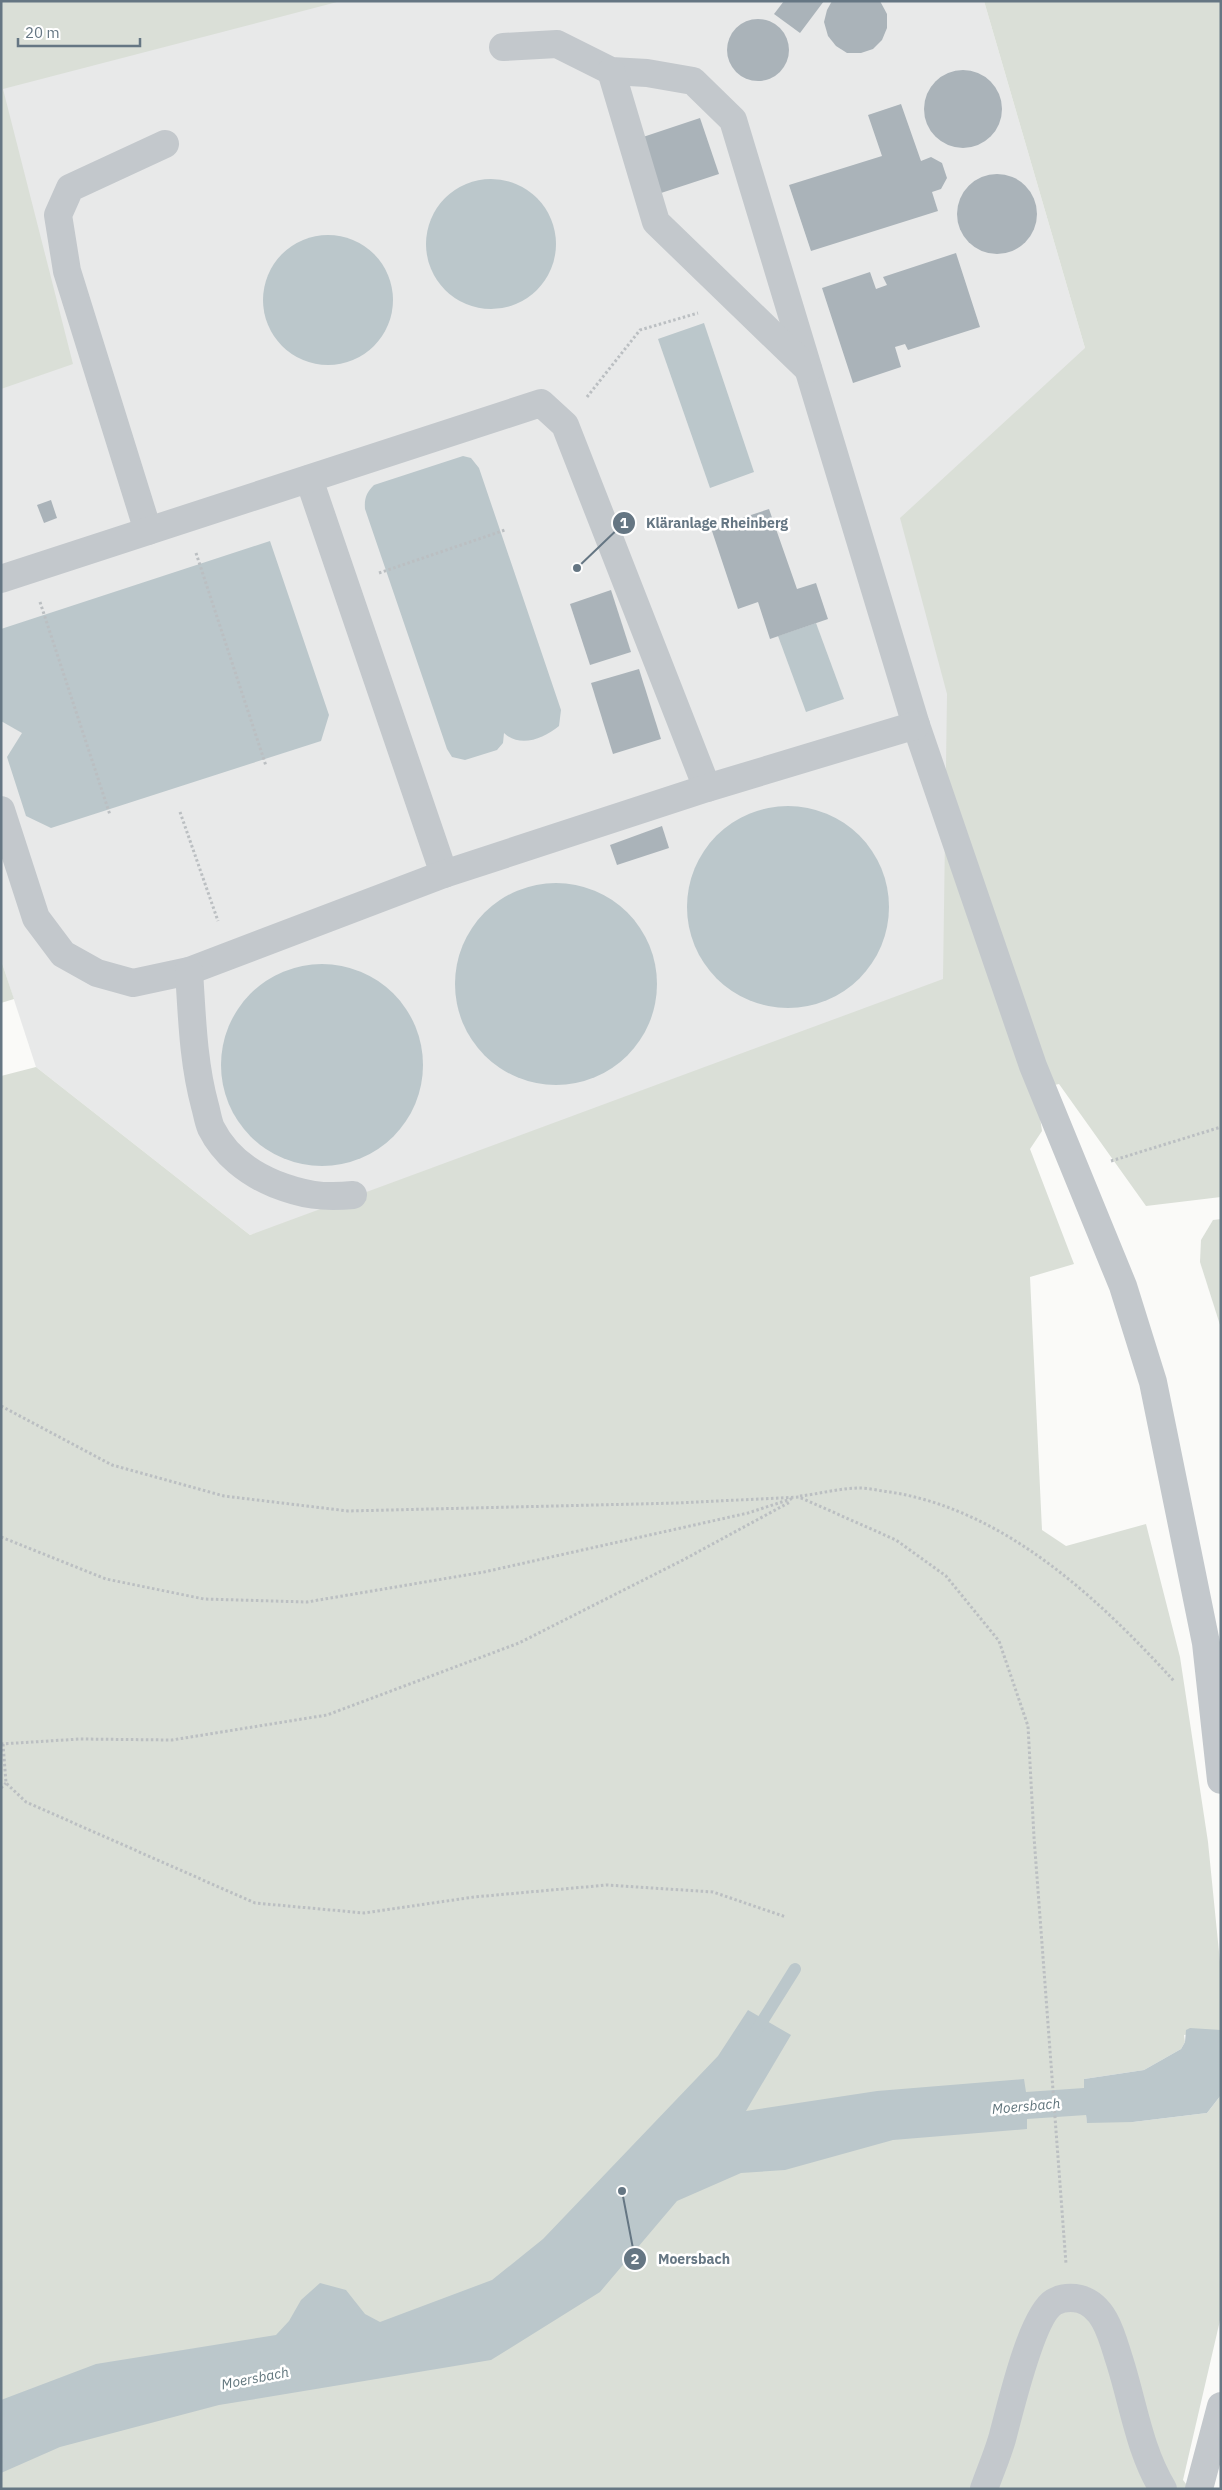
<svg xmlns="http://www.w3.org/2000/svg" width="1222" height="2490" font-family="'IBM Plex Sans',sans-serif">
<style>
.built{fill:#e8e9e9}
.green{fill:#dadfd7}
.water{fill:#bbc7cb}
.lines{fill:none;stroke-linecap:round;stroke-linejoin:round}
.stream{stroke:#bbc7cb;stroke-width:12}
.building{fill:#aab3b9}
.path{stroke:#bbbfc2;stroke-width:3;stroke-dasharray:2.5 2.5;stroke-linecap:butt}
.minor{stroke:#c3c8cc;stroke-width:28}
.labels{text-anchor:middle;stroke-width:5;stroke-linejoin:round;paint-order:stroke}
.water-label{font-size:14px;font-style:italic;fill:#60757c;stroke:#fff}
.leader{fill:none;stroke:#657683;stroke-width:2}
.callout-dot{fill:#657683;stroke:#fff;stroke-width:2}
.mark-label{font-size:15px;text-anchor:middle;font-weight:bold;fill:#fff}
.callout-label{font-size:14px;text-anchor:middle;font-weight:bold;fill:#657683;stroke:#fff;stroke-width:5;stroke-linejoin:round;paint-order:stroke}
</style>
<rect width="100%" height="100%" fill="#fafaf8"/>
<!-- built -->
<polygon class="built" points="258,1 984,1 1085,348 1221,958 250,1235 36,1067 1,960 1,60"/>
<!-- green -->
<g class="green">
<polygon points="1,1 341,1 3,89 73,364 1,389"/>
<polygon points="984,1 1221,1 1221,1197 1146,1206 1059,1084 1036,1089 1042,1131 1030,1149 1074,1264 1030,1277 1042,1530 1066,1546 1146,1524 1180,1657 1208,1842 1221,1972 1221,2030 1184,2035 1185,2042 1181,2049 1144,2070 1084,2079 1084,2115 1086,2115 1087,2122 1133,2122 1207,2113 1221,2095 1221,2316 1183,2480 1190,2489 1,2489 1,1076 36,1067 250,1235 943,979 947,694 900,518 1085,348"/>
<polygon points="1,960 14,999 1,1003"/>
<polygon points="1221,1219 1221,1328 1200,1262 1201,1240 1213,1220"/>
</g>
<!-- water -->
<g class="water">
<circle cx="491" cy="244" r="65"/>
<circle cx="328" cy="300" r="65"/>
<polygon points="704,323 754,472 710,488 658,339"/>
<path d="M463 456 471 458 479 468 561 710 559 726C543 739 520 748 504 733L503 743 497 750 465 760 452 757 447 749 365 509C364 498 367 492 374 485Z"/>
<polygon points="270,541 329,715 321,741 51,828 26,816 7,757 22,733 1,721 1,629"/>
<polygon points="816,623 844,699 806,712 778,636"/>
<circle cx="788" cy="907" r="101"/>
<circle cx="556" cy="984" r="101"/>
<circle cx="322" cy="1065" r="101"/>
<polygon points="748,2010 791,2035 746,2111 877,2091 1024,2079 1026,2092 1084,2088 1084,2079 1144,2070 1181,2049 1185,2042 1186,2030 1190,2028 1221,2030 1221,2095 1207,2113 1133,2122 1087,2123 1086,2115 1027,2119 1027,2129 893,2140 785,2170 741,2173 677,2201 600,2292 491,2360 219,2405 60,2447 1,2473 1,2400 96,2364 276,2335 289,2321 301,2300 320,2283 346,2290 365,2314 380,2322 492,2280 543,2239 718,2056"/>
</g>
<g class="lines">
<!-- stream -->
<polyline class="stream" points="755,2033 795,1969"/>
</g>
<!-- building -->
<g class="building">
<polygon points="784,1 824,1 800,33 774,14"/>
<polygon points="832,1 880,1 887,14 887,28 882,40 873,49 861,53 847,53 836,46 828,36 824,22 827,10"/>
<circle cx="758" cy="50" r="31"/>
<circle cx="963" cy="109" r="39"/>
<polygon points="901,104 921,161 931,157 942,163 947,178 941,189 932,192 938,211 811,251 789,185 882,156 868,115"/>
<polygon points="700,118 719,174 661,193 643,137"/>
<circle cx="997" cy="214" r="40"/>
<polygon points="956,253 980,327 908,350 905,344 895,347 901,367 853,383 822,288 870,272 876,289 887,285 883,277"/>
<polygon points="51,500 57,518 44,523 37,505"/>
<polygon points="769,509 797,589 816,583 828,619 770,639 758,602 738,609 711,528"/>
<polygon points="611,590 631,652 590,665 570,604"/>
<polygon points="639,669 661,739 613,754 591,683"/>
<polygon points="662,826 669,848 617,865 610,845"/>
</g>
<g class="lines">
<!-- path -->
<g class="path">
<polyline points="587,397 640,330 698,313"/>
<polyline points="196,553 266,766"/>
<polyline points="379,573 505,530"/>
<polyline points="40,602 110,815"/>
<polyline points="180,812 218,921"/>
<polyline points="1111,1161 1221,1127"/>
<polyline points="1,1406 112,1465 224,1496 348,1511 678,1503 799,1497 896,1540 946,1576 999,1641 1028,1726 1034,1837 1066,2264"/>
<path d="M800 1496C819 1494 840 1488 860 1488 869 1488 880 1491 890 1492 1005 1510 1098 1598 1174 1681"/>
<polyline points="1,1537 106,1579 204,1599 307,1602 484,1572 748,1513 794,1498"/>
<polyline points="1,1744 80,1739 172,1740 327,1715 519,1643 683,1560 790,1502"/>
<polyline points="3,1744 6,1783 26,1802 255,1903 364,1913 474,1897 607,1885 713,1892 786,1917"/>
<polyline points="1,1788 6,1783"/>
</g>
<!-- minor -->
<g class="minor">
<polyline points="503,47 557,44 611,71 647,73 693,81 733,120 916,725 1033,1066 1123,1286 1153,1382 1206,1643 1221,1780"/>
<polyline points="611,71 656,222 808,369"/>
<polyline points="309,479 444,874"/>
<polyline points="148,531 67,271 58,215 70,188 165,144"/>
<polyline points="1,579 541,403 565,425 707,788"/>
<polyline points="1,810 36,918 63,954 97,973 133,983 189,971 444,874 707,788 916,725"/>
<path d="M189 971C192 1016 193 1062 205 1106 207 1113 208 1121 211 1128 224 1154 248 1173 275 1184 303 1195 323 1198 353 1195"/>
<path d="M984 2489C990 2472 997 2456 1002 2439 1010 2410 1031 2316 1054 2302 1063 2297 1071 2297 1080 2299 1105 2306 1112 2337 1119 2359 1133 2402 1139 2450 1163 2489"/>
<polyline points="1199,2489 1221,2406"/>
</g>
</g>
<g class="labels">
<!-- water labels -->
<g class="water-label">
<text transform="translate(1026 2106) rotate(-5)" y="5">Moersbach</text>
<text transform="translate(255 2378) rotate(-11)" y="5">Moersbach</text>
</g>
</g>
<!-- callouts -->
<path class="leader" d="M577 568L624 523M622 2191L635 2259"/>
<g class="callout-dot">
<circle cx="577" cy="568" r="5"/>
<circle cx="622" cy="2191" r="5"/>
<circle cx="624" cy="523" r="12"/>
<circle cx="635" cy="2259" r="12"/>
</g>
<g class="mark-label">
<text x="624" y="528">1</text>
<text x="635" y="2264">2</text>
</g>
<g class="callout-label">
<text x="717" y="528">Kläranlage Rheinberg</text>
<text x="694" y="2264">Moersbach</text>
</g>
<!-- border -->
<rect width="1222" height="2490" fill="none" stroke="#657683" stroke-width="5"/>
<!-- scale -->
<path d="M18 38v8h122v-8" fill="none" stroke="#657683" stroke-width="2.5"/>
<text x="25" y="38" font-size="15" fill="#657683" stroke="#ffffff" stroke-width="4" paint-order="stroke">20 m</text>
</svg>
